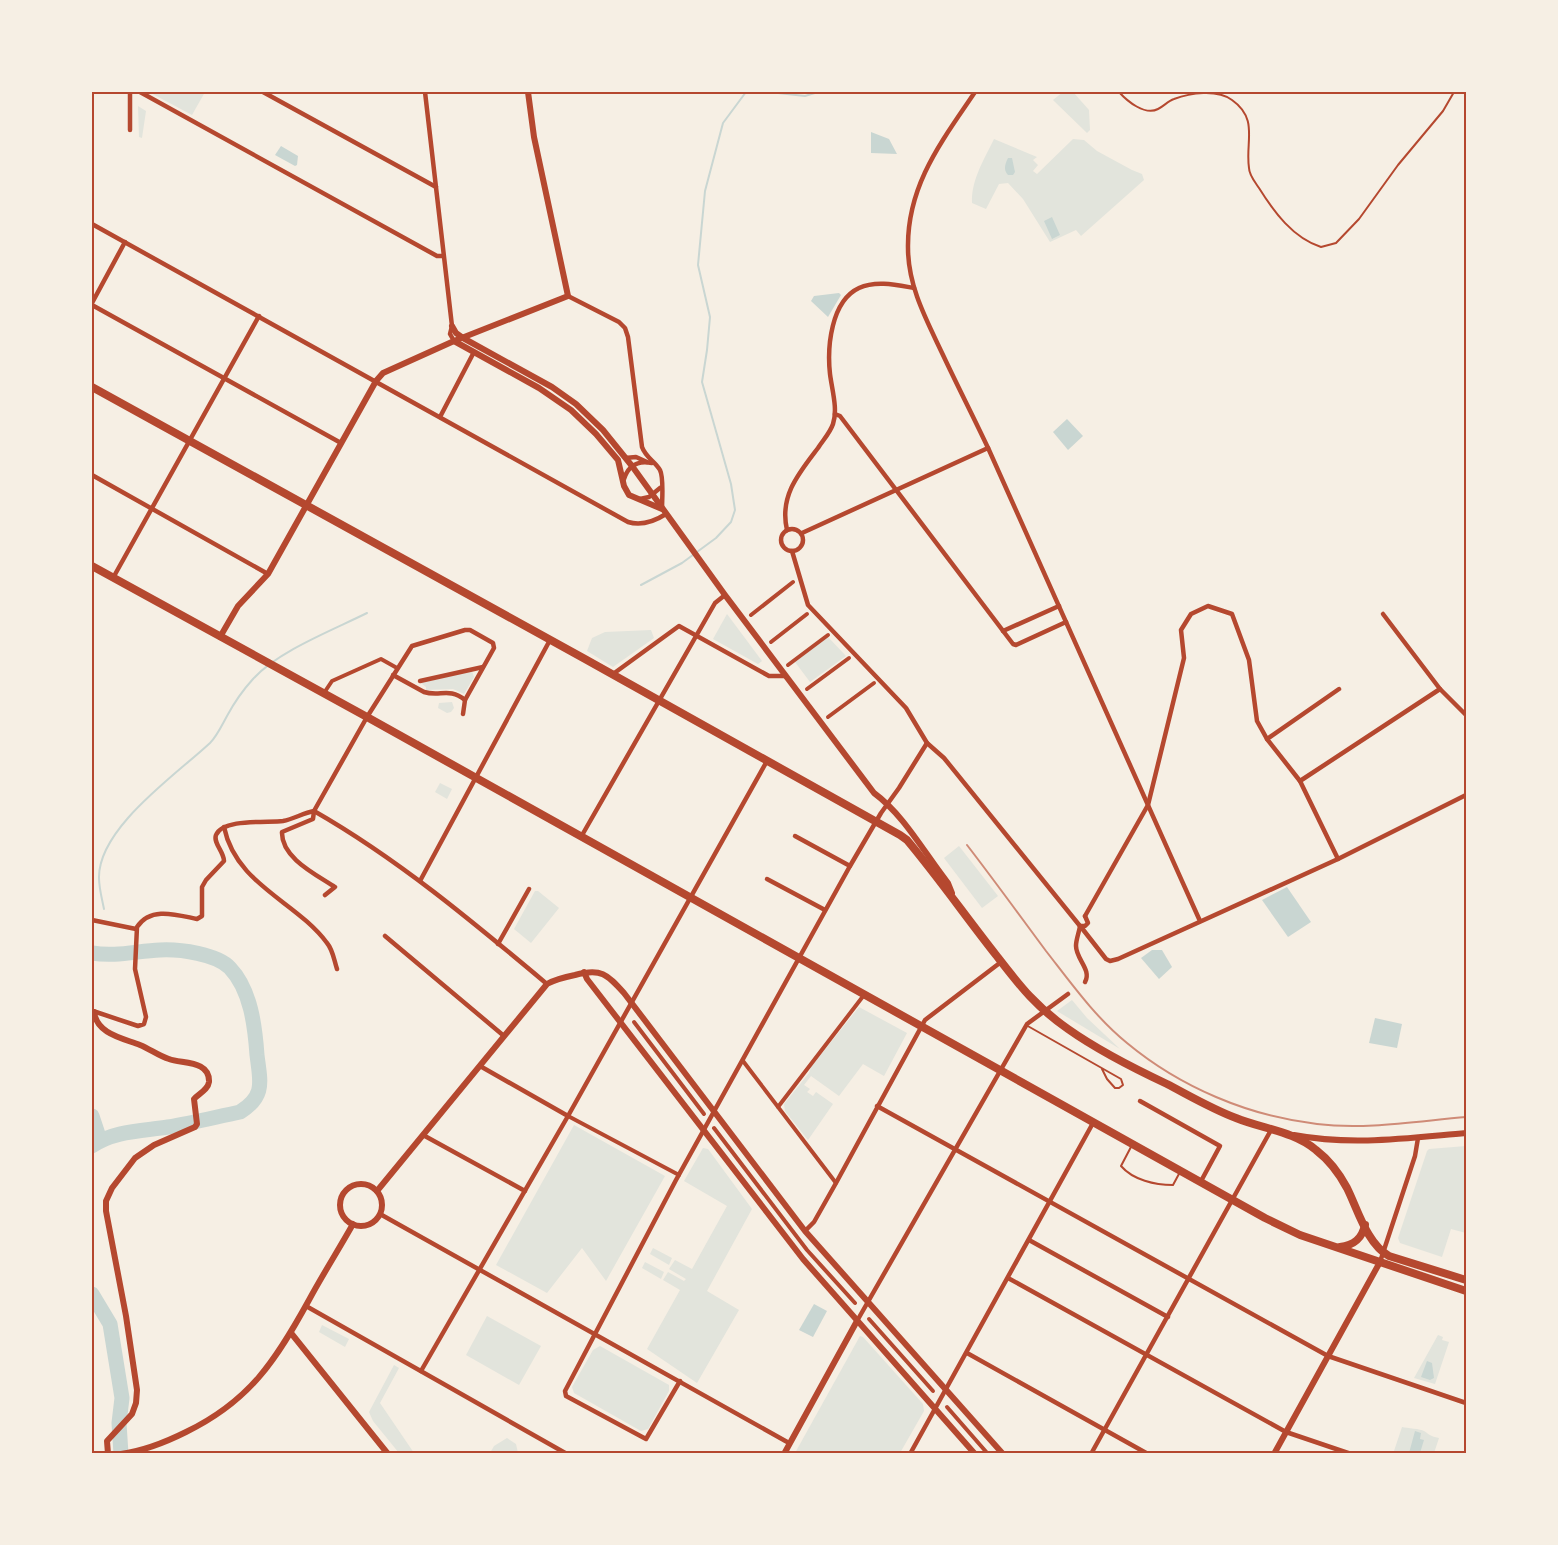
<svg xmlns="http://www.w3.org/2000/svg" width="1558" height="1545" font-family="'Libre Baskerville',serif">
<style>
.green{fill:#e2e4dc}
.water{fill:#c9d6d2}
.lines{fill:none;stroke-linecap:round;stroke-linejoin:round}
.stream{stroke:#c9d6d2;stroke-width:2}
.river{stroke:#c9d6d2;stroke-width:15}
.service{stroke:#b5482f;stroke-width:2}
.pedestrian{stroke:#b5482f;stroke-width:4}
.minor{stroke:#b5482f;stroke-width:4.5}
.tertiary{stroke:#b5482f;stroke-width:6}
.primary{stroke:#b5482f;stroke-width:8}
.rail{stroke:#cf8b77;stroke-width:2}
.neatline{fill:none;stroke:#b5482f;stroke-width:2}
</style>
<rect width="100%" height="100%" fill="#f6efe4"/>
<!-- green -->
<g class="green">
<polygon points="149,92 205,92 192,115"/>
<polygon points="1063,92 1073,92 1089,110 1090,130 1087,133 1053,100"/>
<polygon points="138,106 146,111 142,138 139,137"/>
<path d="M994 139 1037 157 1033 160 1038 165 1033 171 1037 174 1073 139 1084 140 1097 151 1132 170 1142 174 1144 180 1081 236 1076 230 1050 242 1023 199 1008 183 999 184 986 209 972 203C971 180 984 160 994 139Z"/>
<polygon points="727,614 762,661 758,664 713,639"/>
<polygon points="651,630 654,638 613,667 587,651 592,638 605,632"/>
<polygon points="828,637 846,656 810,682 795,662"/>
<polygon points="472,671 474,677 464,694 453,689 426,690 426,687 421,683"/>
<polygon points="452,702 454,708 451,712 447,713 438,708 439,703"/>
<polygon points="440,783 452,789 447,799 435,792"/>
<polygon points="959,846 998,896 982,908 944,858"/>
<polygon points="535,891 538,891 559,908 531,943 514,929"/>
<polygon points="1072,1000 1087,1018 1120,1049 1057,1011"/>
<polygon points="859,1007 907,1033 884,1076 863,1064 839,1096 811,1076 804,1085 810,1089 807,1092 813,1096 816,1092 833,1104 808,1140 785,1111 784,1104 809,1073 811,1067"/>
<polygon points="574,1125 665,1176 606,1281 582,1248 547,1293 496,1265"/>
<polygon points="1466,1146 1466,1233 1451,1229 1442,1257 1400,1243 1398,1238 1427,1151 1429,1149"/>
<polygon points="703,1148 708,1149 752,1209 707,1291 739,1310 697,1383 647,1349 680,1290 663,1280 668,1272 684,1281 686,1279 669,1269 675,1260 692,1269 727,1206 684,1181"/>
<polygon points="653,1248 672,1258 669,1265 650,1254"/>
<polygon points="645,1262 664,1272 661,1279 642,1268"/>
<polygon points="487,1316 541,1346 519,1385 466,1355"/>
<polygon points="322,1325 349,1339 345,1347 319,1332"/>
<polygon points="1438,1335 1443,1337 1442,1340 1449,1342 1435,1384 1414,1378"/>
<polygon points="860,1336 863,1337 923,1404 924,1411 900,1453 795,1453"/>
<polygon points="600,1346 669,1385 669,1391 648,1429 641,1431 574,1393 572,1387 593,1350"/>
<polygon points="394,1365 399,1368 380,1403 414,1453 399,1453 373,1421 369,1412"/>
<path d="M1402 1427C1407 1428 1421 1429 1424 1431 1430 1435 1430 1436 1439 1438L1434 1453 1393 1454Z"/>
<polygon points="507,1438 516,1444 518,1453 490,1453 494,1446"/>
</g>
<!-- water -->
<g class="water">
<polygon points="871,132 889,139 897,154 871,153"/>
<polygon points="281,146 298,156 297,165 295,166 275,155"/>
<path d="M1008 158H1012L1015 172 1013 175H1008C1003 170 1005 164 1008 158Z"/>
<polygon points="1052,217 1060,235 1052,239 1044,221"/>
<polygon points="839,293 841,295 828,317 811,301 814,296"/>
<polygon points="1067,419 1083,436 1068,450 1053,432"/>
<polygon points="1287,887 1311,922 1288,937 1262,900"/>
<polygon points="1152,950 1162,950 1172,967 1159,979 1141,958"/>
<polygon points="1375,1018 1402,1024 1397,1048 1369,1043"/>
<polygon points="814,1304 827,1311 813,1337 799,1330"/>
<polygon points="1427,1361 1432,1363 1434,1378 1430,1380 1421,1377"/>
<polygon points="1415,1431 1421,1433 1420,1439 1424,1440 1420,1453 1409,1453"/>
</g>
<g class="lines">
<!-- stream -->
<g class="stream">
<polyline points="769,92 805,96 818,92"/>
<polyline points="641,585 682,563 716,538 731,522 735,510 731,484 702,382 707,350 710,317 698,265 705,191 723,123 746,92"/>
<path d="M104 909C102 899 99 888 99 878 98 828 177 774 210 743 217 736 222 725 227 716 234 703 243 690 253 679 278 651 333 630 367 613"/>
</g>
<!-- river -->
<g class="river">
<path d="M92 953C115 957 137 951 160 950 180 949 217 954 230 968 251 990 255 1027 257 1055 260 1081 266 1096 240 1112 216 1117 192 1123 168 1127 142 1131 113 1131 92 1146"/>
<polyline points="92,1116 100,1140"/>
<polyline points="92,1294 110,1324 122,1398 119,1423 121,1454"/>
</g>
<!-- service -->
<g class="service">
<path d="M1119 92C1127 101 1145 116 1158 109 1164 106 1168 101 1174 99 1190 93 1217 89 1232 100 1259 119 1245 142 1249 168 1249 175 1255 182 1259 188 1274 212 1293 238 1321 247L1336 243 1359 219 1398 165 1443 111 1454 92"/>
<polyline points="1026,1025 1121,1079 1123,1085 1119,1088 1115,1088 1107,1079 1102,1069"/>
<path d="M1132 1145 1121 1166C1133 1180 1155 1185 1173 1185L1180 1172"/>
</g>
<!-- pedestrian -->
<g class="pedestrian">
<polyline points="751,615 793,582"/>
<polyline points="771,642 807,614"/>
<polyline points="788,665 828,635"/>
<polyline points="807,689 849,658"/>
<polyline points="324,693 332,681 381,659 397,668"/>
<polyline points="828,717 874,683"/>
<polyline points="634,1022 704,1114"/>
<polyline points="743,1061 836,1183"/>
<polyline points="778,1107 864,995"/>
<polyline points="568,1116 679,1175"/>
<polyline points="714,1128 807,1250 855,1303"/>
<polyline points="869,1319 933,1391"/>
<polyline points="947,1407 988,1454"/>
</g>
<!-- minor -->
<g class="minor">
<polyline points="140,92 437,256 443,256"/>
<polyline points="263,92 436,187"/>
<polyline points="425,92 452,326 450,334 454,341"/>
<path d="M975 92C942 141 907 185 908 248 908 287 927 321 943 355 958 387 974 418 989 450 1060 606 1129 764 1200 921"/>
<polyline points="130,130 130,92"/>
<path d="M92 224 628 522C641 526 655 521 666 514"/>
<path d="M568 296 619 322 625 328 628 337 642 447C646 458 655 461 660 470 664 478 662 499 662 509"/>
<polyline points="92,303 125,242"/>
<polyline points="92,305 341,443"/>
<polyline points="835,414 840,416 1013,644 1016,645 1066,622"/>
<polyline points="440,417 474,352"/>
<polyline points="625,458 636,457 647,462"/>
<polyline points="92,475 268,574"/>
<path d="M624 479C628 466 638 460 652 463"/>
<polyline points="640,499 649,497 660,488"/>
<circle cx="792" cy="540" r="11"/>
<path d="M787 530C779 496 799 473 818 448 823 440 830 433 833 424 838 409 832 390 830 374 827 347 831 301 859 288 876 280 897 285 914 288"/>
<polyline points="802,533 988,448"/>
<polyline points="792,551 808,605 906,708 927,743 944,758 1080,926"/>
<polyline points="113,578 259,316"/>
<polyline points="1383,614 1440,689 1466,715"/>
<polyline points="1003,631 1059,606"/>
<polyline points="613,674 679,626 769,676 786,676"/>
<path d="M393 675 424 692C440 697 449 687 465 700"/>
<polyline points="420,681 483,667"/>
<polyline points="1267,739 1339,689"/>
<polyline points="1300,781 1440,689"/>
<path d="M314 811C398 859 473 922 547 984"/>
<path d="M224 827C236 885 296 901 327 943 333 950 334 960 337 969"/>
<polyline points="795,836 850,866"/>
<polyline points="581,837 715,603 725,595"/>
<polyline points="767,879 825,910"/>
<polyline points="420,881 550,640"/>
<path d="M325 895 335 887C317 875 281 858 282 832L313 819 314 811 367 717 412 646 465 630H470L493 643 494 648 465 700 463 714"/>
<polyline points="1085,916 1148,805 1184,658 1181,630 1191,614 1208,606 1232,614 1249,660 1257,721 1267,739 1300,781 1338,859"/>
<polyline points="92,920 136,929"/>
<path d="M1080 926C1079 933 1076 939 1076 946 1076 959 1092 970 1085 982"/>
<polyline points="1080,926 1085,926 1088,923 1085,916"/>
<polyline points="1081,927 1106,959 1110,961 1118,959 1338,859 1466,795"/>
<polyline points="385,936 504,1036"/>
<polyline points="498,944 529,889"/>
<path d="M93 1011 138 1026 144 1024 146 1017 135 969 137 927C151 906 177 915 197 919L202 916V887L206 880 224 861C224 852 213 843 216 835 223 818 268 823 283 821 294 819 303 813 314 811"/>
<polyline points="480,1066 568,1116"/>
<polyline points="1140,1101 1220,1146 1200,1183"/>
<polyline points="877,1106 1328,1356 1466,1403"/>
<polyline points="423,1135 525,1191"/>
<polyline points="380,1214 789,1443"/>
<polyline points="805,1231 814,1222 836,1183 925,1020 1001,962"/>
<polyline points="1029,1240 1168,1317"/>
<polyline points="1380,1262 1415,1156 1418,1138"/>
<polyline points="1008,1278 1286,1432 1351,1454"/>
<polyline points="306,1306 567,1454"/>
<polyline points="857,1321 1027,1024 1068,994"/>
<polyline points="967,1353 1148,1454"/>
<polyline points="421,1371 568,1116 767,761"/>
<polyline points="680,1381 646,1439 566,1396 565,1391 676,1180 850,866 881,813 899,788 927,743"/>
<polyline points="910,1454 1093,1123"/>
<polyline points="1091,1454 1271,1130"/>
</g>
<!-- tertiary -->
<g class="tertiary">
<path d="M452 326 456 333 463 338 552 387 576 404 603 430 632 466 725 595 874 793C904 815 925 854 948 883L952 893"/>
<polyline points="454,341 539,388 571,410 596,434 618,460 624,486 629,495 662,509"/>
<polyline points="220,637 238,606 268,574 376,381 383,373 454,341 568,296 534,137 528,92"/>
<polyline points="584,972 587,979 803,1259 975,1454"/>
<path d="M94 1012C97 1034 122 1038 140 1045 150 1049 159 1056 169 1059 182 1064 210 1060 209 1082 208 1090 198 1094 194 1099L197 1124 195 1127 154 1145 135 1158 112 1188 106 1201V1211L126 1316 137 1390 136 1403 132 1414 107 1441 108 1454"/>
<path d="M1294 1135C1352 1146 1408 1138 1466 1133"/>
<circle cx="361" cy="1205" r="21"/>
<path d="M377 1191 547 984C556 979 565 977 575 975 601 968 607 974 624 993L805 1231 1003 1454"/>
<polyline points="291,1333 388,1454"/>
<path d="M121 1454C143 1451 166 1442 186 1432 250 1401 276 1360 309 1300 323 1274 339 1249 353 1224"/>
<polyline points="784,1454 857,1321"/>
<polyline points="1274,1454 1380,1262"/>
</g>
<!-- primary -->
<g class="primary">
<path d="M92 387 585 659 900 835 907 840C938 877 966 917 996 955 1020 986 1035 1006 1068 1029 1099 1051 1133 1068 1167 1084 1190 1096 1212 1109 1236 1118 1263 1129 1293 1131 1316 1150 1329 1160 1339 1173 1347 1188 1358 1210 1367 1244 1389 1256L1466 1280"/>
<polyline points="92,566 367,717 1265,1218 1300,1235 1466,1291"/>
<path d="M1340 1247C1354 1245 1362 1239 1365 1225"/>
</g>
<!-- rail -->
<path class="rail" d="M967 845C994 880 1020 916 1046 951 1071 983 1095 1017 1127 1043 1180 1087 1248 1116 1317 1124 1366 1130 1418 1121 1466 1117"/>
</g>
<!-- border -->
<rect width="1558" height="1545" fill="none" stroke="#f6efe4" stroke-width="186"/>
<rect x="93" y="93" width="1372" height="1359" class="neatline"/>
</svg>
